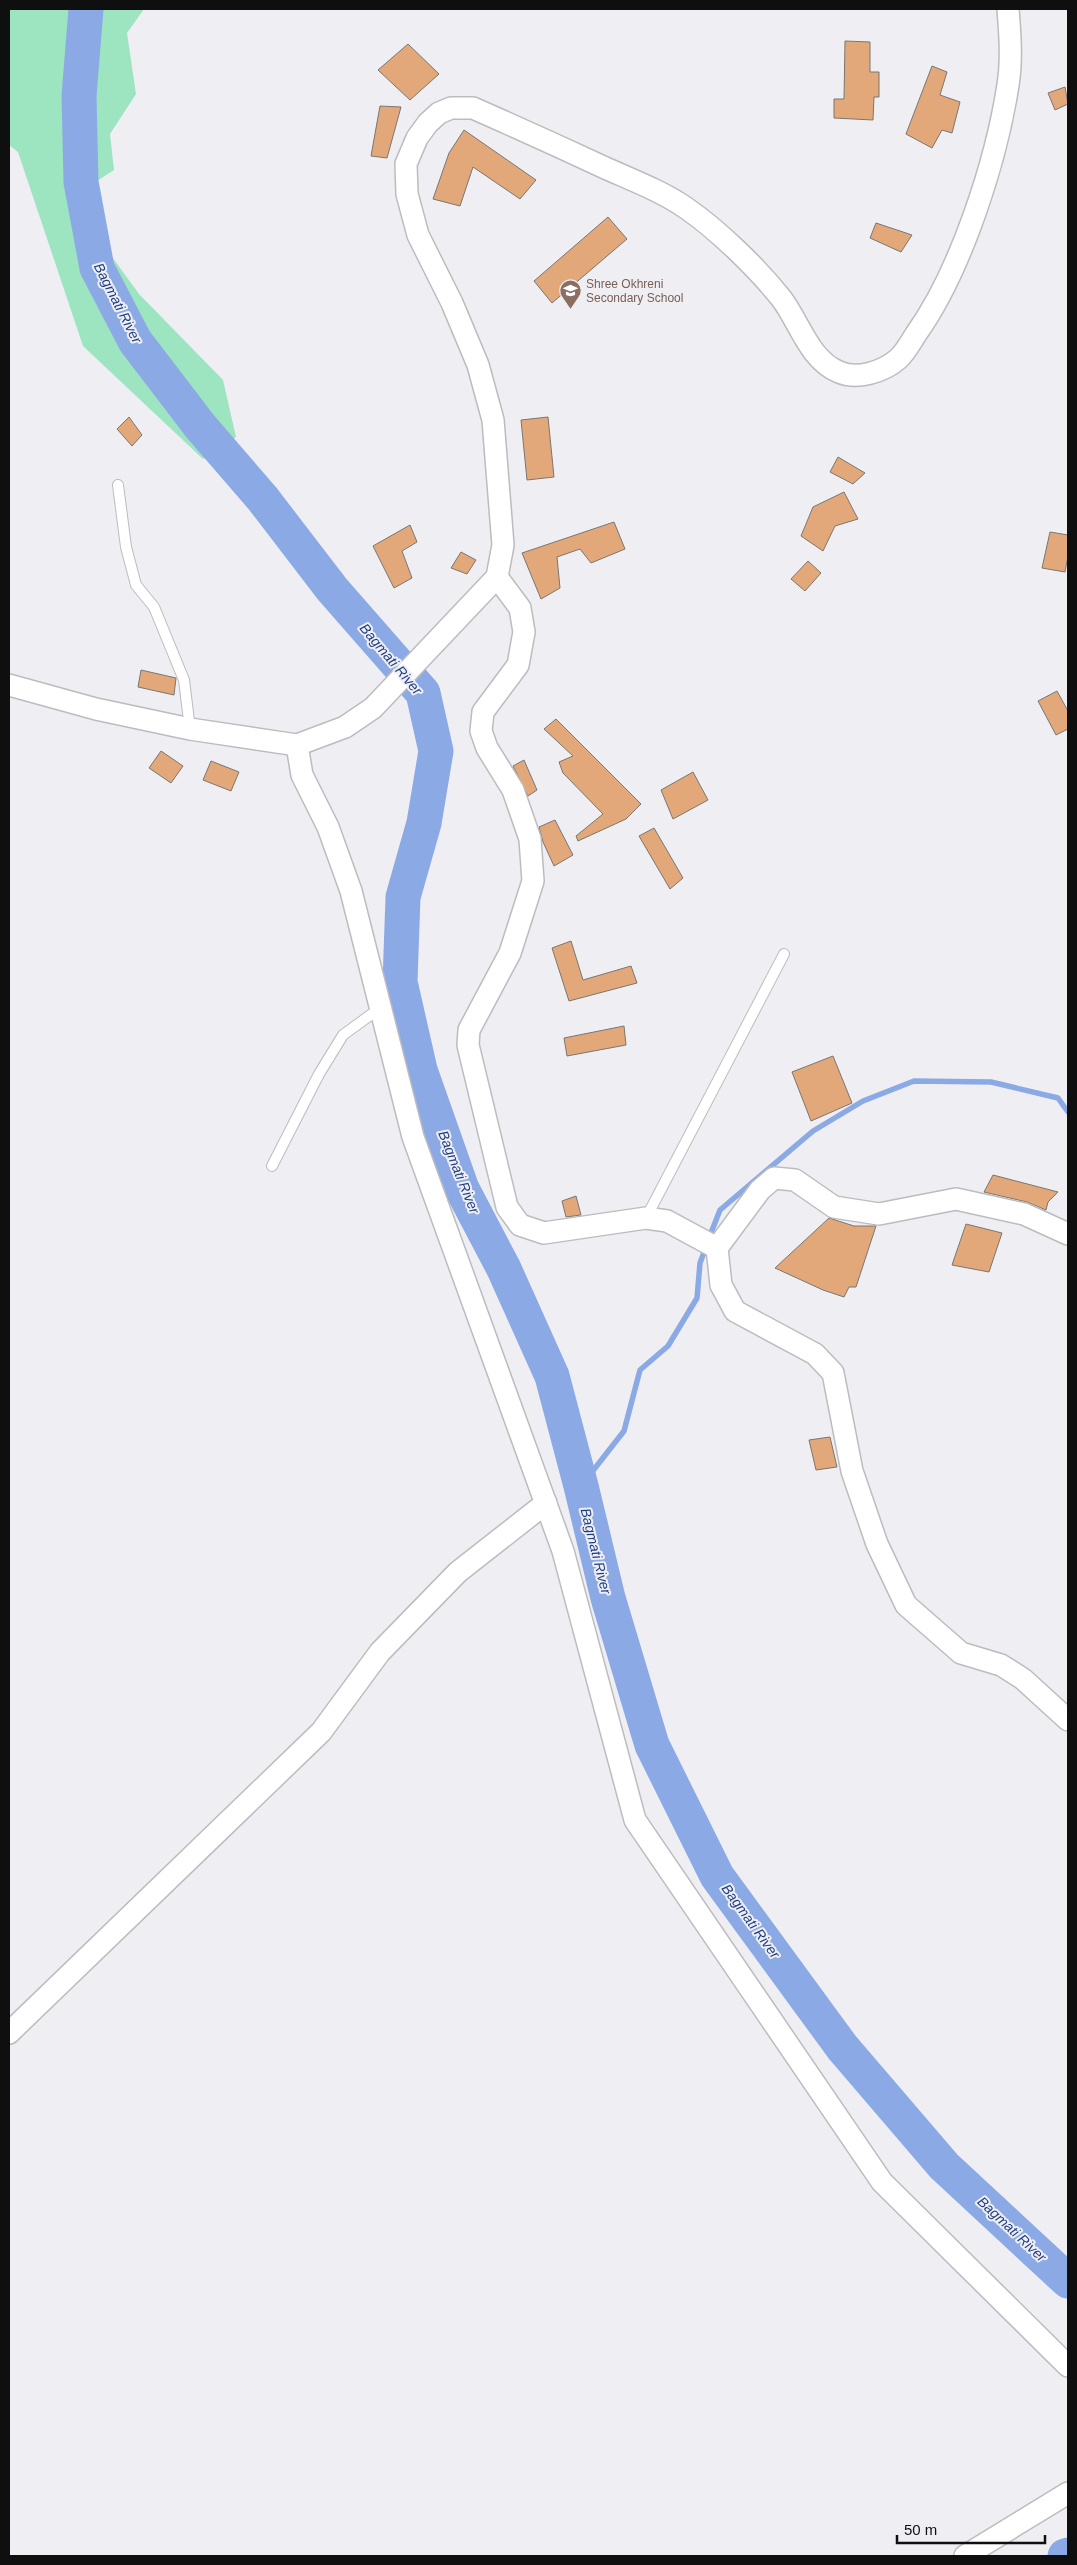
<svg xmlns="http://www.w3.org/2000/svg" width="1077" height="2565" font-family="Arial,sans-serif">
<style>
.green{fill:#9de4c1}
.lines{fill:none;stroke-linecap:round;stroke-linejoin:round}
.stream{stroke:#8baae5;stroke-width:5.5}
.river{stroke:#8baae5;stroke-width:35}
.building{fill:#e3a87a;stroke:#797673}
.lane-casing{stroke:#bcbcc0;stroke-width:12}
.street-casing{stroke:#bcbcc0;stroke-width:24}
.lane{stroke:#fff;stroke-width:10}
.street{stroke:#fff;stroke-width:21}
.labels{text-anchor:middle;stroke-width:4;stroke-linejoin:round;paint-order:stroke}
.education-label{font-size:12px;fill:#785e54;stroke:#efeff3;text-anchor:start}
.water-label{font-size:14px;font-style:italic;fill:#1e3e83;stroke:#efeff3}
</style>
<rect width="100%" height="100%" fill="#efeff3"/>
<!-- green -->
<polygon class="green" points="9,9 144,9 127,33 136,94 110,134 114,170 91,185 95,213 107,250 139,294 223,380 236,437 203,459 83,346 18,152 9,145"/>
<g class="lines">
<!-- stream -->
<g class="stream">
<polyline points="709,1238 720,1210 813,1131 863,1101 914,1081 991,1082 1058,1098 1068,1112"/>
<polyline points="581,1486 624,1431 640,1370 668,1346 697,1298 700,1263 706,1247"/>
</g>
<!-- river -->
<g class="river">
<polyline points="86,9 79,96 81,182 97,268 135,341 200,426 263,499 332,589 423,693 436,751 424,823 403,897 400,982 420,1070 462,1189 504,1269 552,1376 581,1486 608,1598 652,1745 717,1876 842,2047 944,2166 1068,2281"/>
<polyline points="1065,2556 1068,2555"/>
</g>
</g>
<!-- building -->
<g class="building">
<polygon points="845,41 870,42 870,72 879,72 879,97 874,97 873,120 834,118 834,99 844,99"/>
<polygon points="408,44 439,74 410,100 378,70"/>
<polygon points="932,66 947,72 940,95 960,102 952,133 942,130 932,148 906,134"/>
<polygon points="1065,87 1068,104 1055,110 1048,93"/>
<polygon points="380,106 401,107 387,158 371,156"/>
<polygon points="464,130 536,180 520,199 473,167 460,206 433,199 449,153"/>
<polygon points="608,217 627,239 552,303 534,281"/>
<polygon points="876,223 912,235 901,252 870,238"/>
<polygon points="129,417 142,435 132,446 117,429"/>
<polygon points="548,417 554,477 527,480 521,420"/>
<polygon points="838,457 865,473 853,484 830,472"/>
<polygon points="844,492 858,519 835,526 823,551 801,536 813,507"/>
<polygon points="614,522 625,549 591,563 580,549 557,557 560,588 541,599 522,553"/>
<polygon points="410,525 417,542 402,551 412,578 394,588 373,546"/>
<polygon points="1050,532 1068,535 1068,556 1065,572 1042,568"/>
<polygon points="461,552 476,560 467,574 451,568"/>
<polygon points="808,561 821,573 805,591 791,579"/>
<polygon points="141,670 176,678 174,695 138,687"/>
<polygon points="1057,691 1068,711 1068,729 1056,735 1038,701"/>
<polygon points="556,719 641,804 626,819 578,841 576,836 603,814 563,773 559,762 573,756 544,729"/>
<polygon points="161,751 183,766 171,783 149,768"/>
<polygon points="524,760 537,790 528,796 513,766"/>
<polygon points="211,761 239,772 231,791 203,780"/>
<polygon points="693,772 708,800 673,819 661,790"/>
<polygon points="555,820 573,855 554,866 543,842 539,827"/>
<polygon points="654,828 683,878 670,889 639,836"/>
<polygon points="571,941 583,980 631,966 637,983 569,1001 552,948"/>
<polygon points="624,1026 626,1045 567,1056 564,1038"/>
<polygon points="833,1056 852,1103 811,1121 792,1072"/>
<polygon points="993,1175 1058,1192 1048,1202 1046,1210 1027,1202 984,1192"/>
<polygon points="576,1196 581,1215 566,1217 562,1201"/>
<polygon points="829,1218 854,1226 876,1226 856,1287 849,1287 844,1297 823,1290 775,1268"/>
<polygon points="966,1224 1002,1233 989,1272 952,1265"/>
<polygon points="830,1437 837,1467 816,1470 809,1440"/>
</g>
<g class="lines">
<defs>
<g id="lane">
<polyline points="118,485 126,547 136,585 154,607 184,680 190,729"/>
<polyline points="272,1166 319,1074 343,1035 380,1008"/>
<polyline points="646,1218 784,954"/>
</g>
<g id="street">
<polyline points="497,577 520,608 524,632 518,665 483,712 481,731 487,748 513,790 530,839 533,881 510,953 469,1030 468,1045 507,1207 520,1225 544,1233 646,1218 667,1221 717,1248"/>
<path d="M9 685 96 709 190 729 297 745 345 727 373 708 497 577 503 545 493 420 478 365 452 303 418 235 407 194 406 164 417 138 428 123 439 113 451 108H473C516 127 558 146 601 166 629 179 660 190 686 208 718 230 757 268 781 298 799 321 809 360 839 372 857 380 883 372 898 359 905 353 911 342 916 334 961 271 996 162 1008 85 1012 60 1010 34 1008 9"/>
<polyline points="297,745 302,775 328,827 351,891 413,1137 563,1551 635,1820 882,2182 1068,2366"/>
<polyline points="1068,1234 1024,1214 956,1199 879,1214 834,1207 795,1180 774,1178 760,1190 717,1248 721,1285 735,1311 815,1354 833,1373 852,1471 877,1544 906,1605 961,1653 1001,1665 1023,1679 1068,1720"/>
<polyline points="9,2033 321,1732 380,1652 458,1572 546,1503"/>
<polyline points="965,2556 1068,2493"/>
</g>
</defs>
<!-- lane casing -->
<use href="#lane" class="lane-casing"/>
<!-- street casing -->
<use href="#street" class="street-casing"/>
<!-- lane -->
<use href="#lane" class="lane"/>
<!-- street -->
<use href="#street" class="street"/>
</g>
<!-- icons -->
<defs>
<symbol id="school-pin" viewBox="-11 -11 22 30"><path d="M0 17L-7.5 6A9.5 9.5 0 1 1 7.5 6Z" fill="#8d6e63" stroke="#efeff3"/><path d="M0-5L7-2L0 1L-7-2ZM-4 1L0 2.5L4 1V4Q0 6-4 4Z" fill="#fff"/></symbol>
</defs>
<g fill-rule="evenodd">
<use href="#school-pin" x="558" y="278" width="25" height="34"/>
</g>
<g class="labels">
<!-- education labels -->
<g class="education-label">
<text x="586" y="288">Shree Okhreni<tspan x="586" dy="14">Secondary School</tspan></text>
</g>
<!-- water labels -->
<g class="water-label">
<text transform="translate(118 303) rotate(63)" y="5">Bagmati River</text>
<text transform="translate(391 659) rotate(50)" y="5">Bagmati River</text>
<text transform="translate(459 1172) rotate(68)" y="5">Bagmati River</text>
<text transform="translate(596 1551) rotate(76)" y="5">Bagmati River</text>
<text transform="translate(751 1921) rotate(54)" y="5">Bagmati River</text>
<text transform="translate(1012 2229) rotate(43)" y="5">Bagmati River</text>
</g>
</g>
<!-- border -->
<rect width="1077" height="2565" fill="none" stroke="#0f0f10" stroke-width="20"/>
<!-- scale -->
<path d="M897 2535v8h148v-8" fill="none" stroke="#0f0f10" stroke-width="2.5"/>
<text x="904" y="2535" font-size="15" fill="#0f0f10" stroke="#efeff3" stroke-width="4" paint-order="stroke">50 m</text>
</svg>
